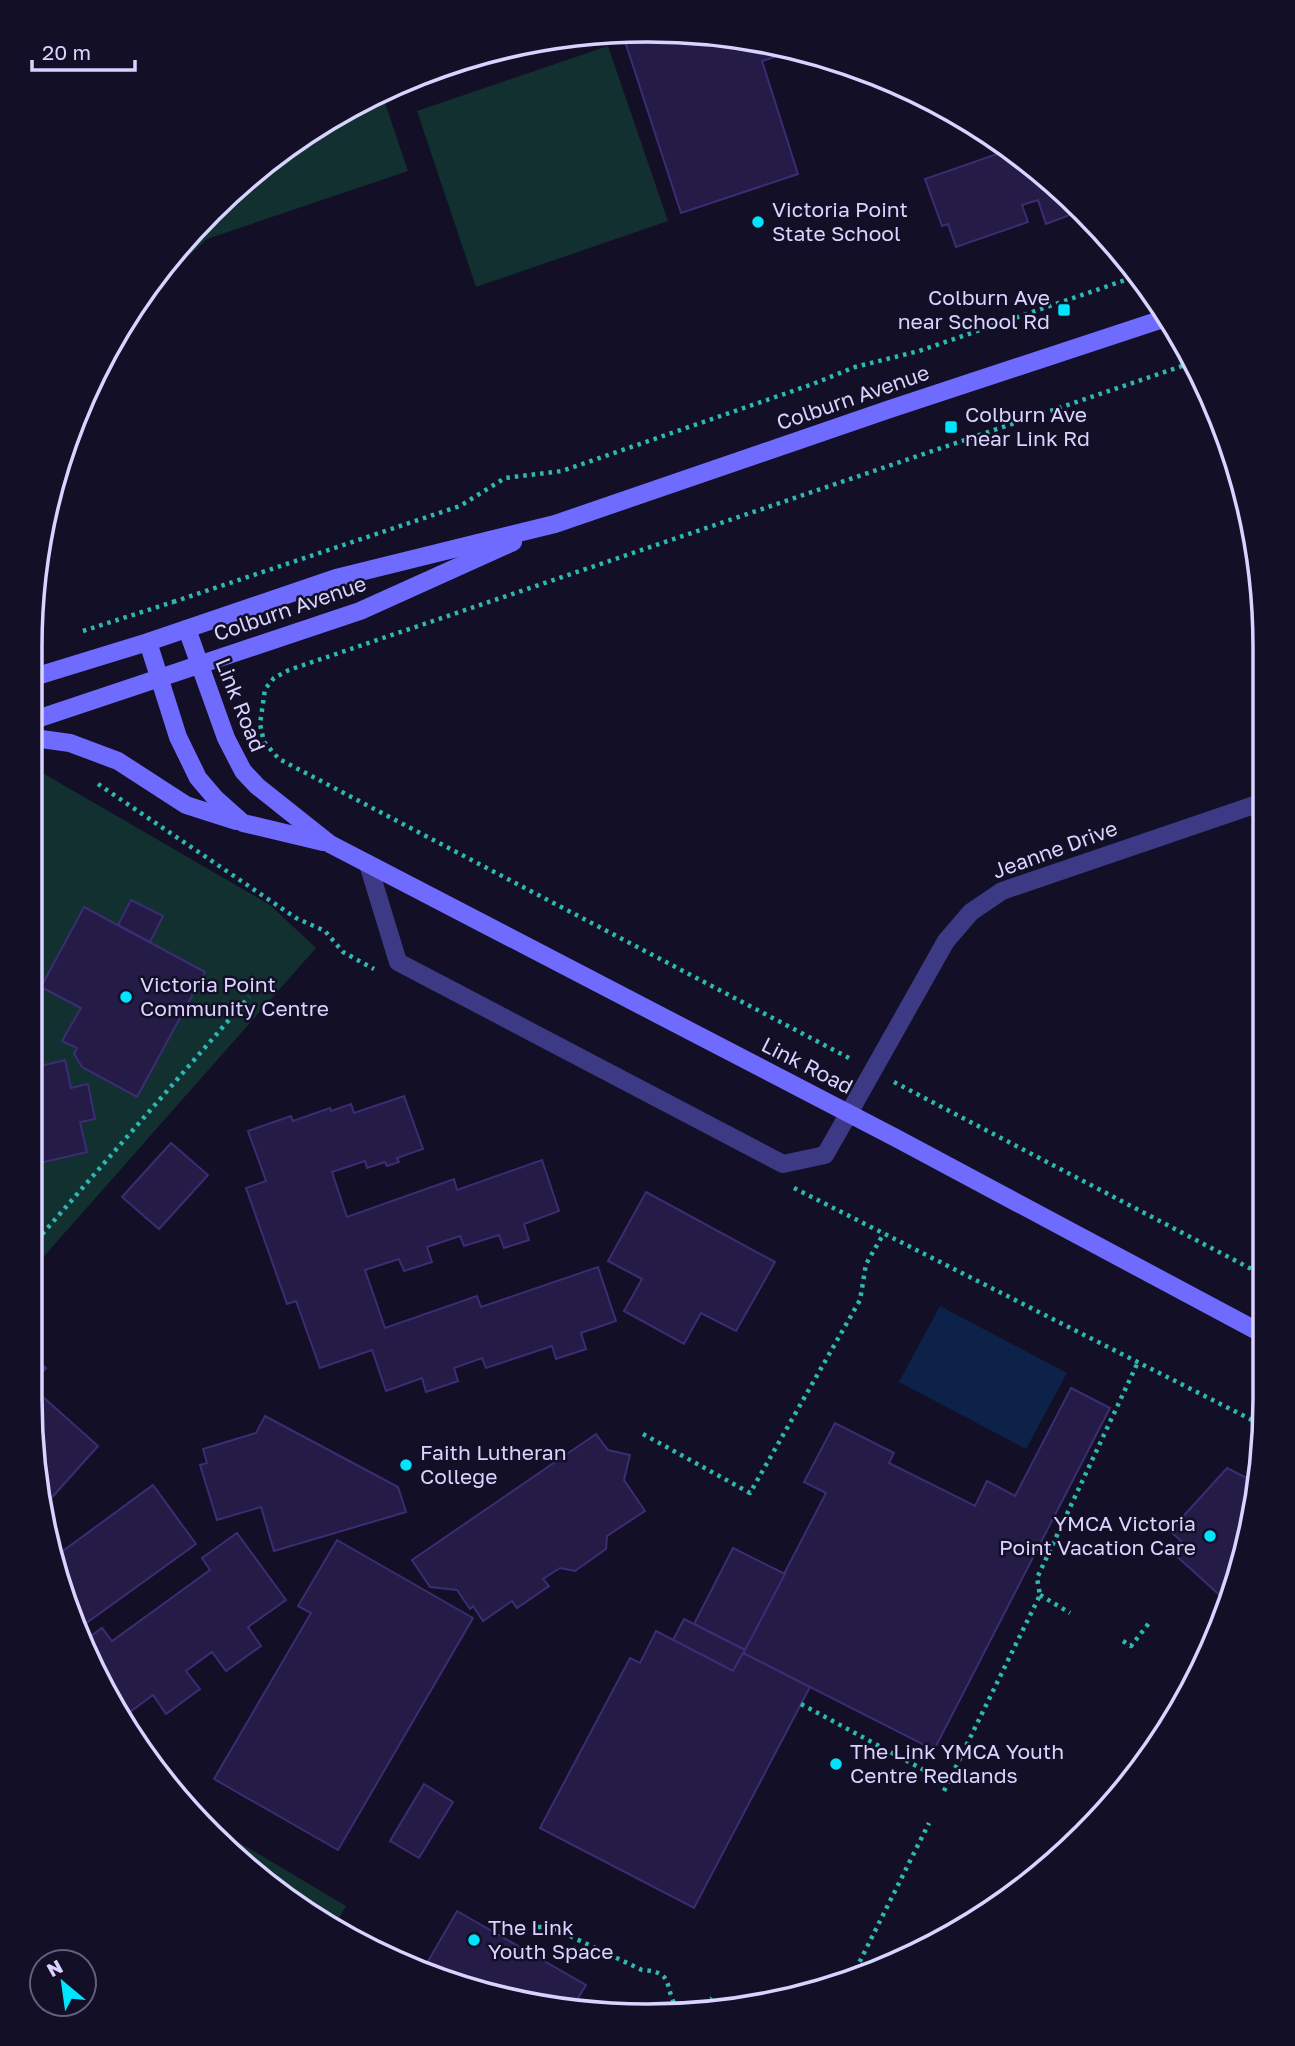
<svg xmlns="http://www.w3.org/2000/svg" width="1295" height="2046" font-family="'Golos Text',sans-serif">
<style>
.green{fill:#12302f}
.water{fill:#0c2248}
.building{fill:#241b47;stroke:#3b2d73;stroke-width:2}
.lines{fill:none;stroke-linecap:round;stroke-linejoin:round}
.path{stroke:#2fb8b0;stroke-width:4.5;stroke-dasharray:3.5 5;stroke-linecap:butt}
.lane{stroke:#3d3a85;stroke-width:18}
.street{stroke:#3d3a85;stroke-width:18}
.secondary{stroke:#6f6bff;stroke-width:18}
.poi-dot{fill:#00e5ff;stroke:#130f26;stroke-width:2.5}
.labels{text-anchor:middle;stroke-width:5;stroke-linejoin:round;paint-order:stroke}
.poi-label{font-size:21px;fill:#d9d4ff;stroke:#130f26;text-anchor:start}
.street-label{font-size:21px;fill:#d9d4ff;stroke:#130f26}
.rim{fill:none;stroke:#d9d4ff;stroke-width:3.5}
</style>
<rect width="100%" height="100%" fill="#130f26"/>
<!-- green -->
<g class="green">
<polygon points="608,46 668,221 476,287 417,111"/>
<polygon points="381,91 408,171 207,239 144,298 183,240 271,158"/>
<polygon points="34,768 270,905 316,948 31,1271"/>
<polygon points="215,1828 346,1906 336,1923 272,1889"/>
</g>
<!-- water -->
<polygon class="water" points="940,1306 1067,1373 1026,1449 899,1382"/>
<!-- building -->
<g class="building">
<polygon points="622,32 728,35 790,50 791,52 762,61 798,174 681,213"/>
<polygon points="1000,144 1055,183 1070,199 1065,201 1070,215 1046,224 1038,200 1022,205 1028,222 956,247 948,224 942,226 925,179 1003,152"/>
<polygon points="131,900 163,916 150,942 118,925"/>
<polygon points="84,907 205,972 137,1097 82,1067 74,1054 77,1048 62,1041 81,1008 41,987"/>
<polygon points="65,1060 71,1088 88,1084 95,1119 80,1122 87,1152 31,1165 32,1068"/>
<polygon points="404,1096 423,1149 397,1158 399,1162 387,1166 385,1162 367,1168 365,1161 332,1172 347,1217 454,1179 457,1190 542,1160 559,1211 524,1224 529,1240 504,1248 499,1235 464,1246 460,1236 427,1247 432,1262 404,1271 399,1259 365,1270 385,1328 477,1296 481,1307 598,1267 616,1321 581,1333 586,1349 556,1359 552,1346 486,1368 482,1358 454,1368 458,1381 426,1392 422,1378 386,1391 372,1350 320,1368 296,1301 287,1304 246,1188 266,1181 248,1131 291,1116 293,1121 330,1108 331,1111 351,1104 354,1113"/>
<polygon points="171,1143 208,1175 159,1229 122,1197"/>
<polygon points="646,1192 775,1262 736,1331 701,1313 684,1344 624,1311 642,1279 608,1261"/>
<polygon points="30,1354 46,1368 30,1385"/>
<polygon points="1071,1388 1110,1408 934,1750 743,1653 826,1493 804,1482 835,1423 894,1453 889,1463 975,1506 987,1481 1015,1496"/>
<polygon points="34,1389 98,1446 47,1503 30,1398 30,1393"/>
<polygon points="265,1416 398,1487 406,1512 274,1551 261,1507 217,1520 200,1465 207,1463 203,1449 256,1433"/>
<polygon points="596,1434 608,1450 630,1455 624,1480 645,1511 607,1536 606,1549 575,1571 560,1568 543,1579 549,1586 517,1608 512,1601 483,1621 473,1606 470,1609 457,1590 430,1587 412,1560"/>
<polygon points="1227,1468 1259,1484 1229,1596 1225,1600 1171,1551 1181,1541 1170,1531"/>
<polygon points="153,1485 196,1544 78,1629 62,1597 56,1556"/>
<polygon points="237,1533 286,1600 248,1627 261,1646 226,1671 212,1652 186,1671 200,1689 166,1714 153,1695 122,1718 84,1641 102,1628 112,1641 210,1570 202,1558"/>
<polygon points="337,1540 473,1618 338,1850 214,1779 311,1613 298,1606"/>
<polygon points="733,1548 785,1574 745,1650 694,1624"/>
<polygon points="684,1619 745,1650 733,1671 673,1640"/>
<polygon points="656,1631 733,1671 743,1653 810,1687 694,1908 540,1828 630,1658 640,1663"/>
<polygon points="1131,1768 1134,1770 1112,1806 1062,1847"/>
<polygon points="424,1784 453,1802 419,1858 390,1841"/>
<polygon points="457,1911 586,1985 572,2008 449,1983 423,1970"/>
</g>
<g class="lines">
<!-- path -->
<g class="path">
<polyline points="173,602 460,506 505,478 562,471 813,384 855,367 919,351 1140,275"/>
<polyline points="83,631 173,602 174,603"/>
<polyline points="98,784 296,918 325,931 343,952 374,969"/>
<polyline points="849,1058 279,759 264,742 260,724 265,689 274,678 289,670 1194,362"/>
<polyline points="894,1082 1261,1274"/>
<polyline points="794,1188 1260,1424"/>
<polyline points="31,1247 249,997"/>
<polyline points="643,1434 750,1493 860,1300 866,1264 884,1233"/>
<polyline points="1038,1548 1049,1554"/>
<polyline points="1040,1595 1070,1613"/>
<polyline points="1123,1641 1131,1646 1149,1623"/>
<polyline points="801,1704 948,1783"/>
<polyline points="944,1791 1040,1595 1037,1578 1138,1362"/>
<path d="M538 1927H551L642 1970C676 1972 663 1987 677 2008"/>
<polyline points="852,1977 929,1823"/>
<polyline points="705,2005 712,1998"/>
</g>
<!-- lane -->
<polyline class="lane" points="368,864 398,962 783,1164 825,1155 849,1113"/>
<!-- street -->
<polyline class="street" points="849,1113 946,941 971,912 1002,891 1263,802"/>
<!-- secondary -->
<g class="secondary">
<polyline points="187,629 226,738 243,771 257,786 330,844 896,1138 1261,1333"/>
<polyline points="148,642 178,737 198,778 216,799 243,823 323,842"/>
<polyline points="34,677 148,642 336,578 555,524 890,409 1166,318"/>
<polyline points="34,720 360,611 513,542"/>
<polyline points="34,738 70,743 118,761 186,805 236,821"/>
</g>
</g>
<!-- markers -->
<g class="poi-dot">
<circle cx="758" cy="222" r="7"/>
<rect x="1057" y="303" width="14" height="14" rx="3.5"/>
<rect x="944" y="420" width="14" height="14" rx="3.5"/>
<circle cx="126" cy="997" r="7"/>
<circle cx="406" cy="1465" r="7"/>
<circle cx="1210" cy="1536" r="7"/>
<circle cx="836" cy="1764" r="7"/>
<circle cx="474" cy="1940" r="7"/>
</g>
<g class="labels">
<!-- poi labels -->
<g class="poi-label">
<text x="772" y="217">Victoria Point<tspan x="772" dy="24">State School</tspan></text>
<text x="1050" y="305" text-anchor="end">Colburn Ave<tspan x="1050" dy="24">near School Rd</tspan></text>
<text x="965" y="422">Colburn Ave<tspan x="965" dy="24">near Link Rd</tspan></text>
<text x="140" y="992">Victoria Point<tspan x="140" dy="24">Community Centre</tspan></text>
<text x="420" y="1460">Faith Lutheran<tspan x="420" dy="24">College</tspan></text>
<text x="1196" y="1531" text-anchor="end">YMCA Victoria<tspan x="1196" dy="24">Point Vacation Care</tspan></text>
<text x="850" y="1759">The Link YMCA Youth<tspan x="850" dy="24">Centre Redlands</tspan></text>
<text x="488" y="1935">The Link<tspan x="488" dy="24">Youth Space</tspan></text>
</g>
<!-- street labels -->
<g class="street-label">
<text transform="translate(853 398) rotate(-19)" y="7">Colburn Avenue</text>
<text transform="translate(290 609) rotate(-19)" y="7">Colburn Avenue</text>
<text transform="translate(240 705) rotate(68)" y="7">Link Road</text>
<text transform="translate(1055 850) rotate(-20)" y="7">Jeanne Drive</text>
<text transform="translate(807 1066) rotate(27)" y="7">Link Road</text>
</g>
</g>
<!-- crop -->
<path d="M0 0H1295V2046H0ZM647 42H648A605 605 0 0 1 1253 647V1399A605 605 0 0 1 648 2004H647A605 605 0 0 1 42 1399V647A605 605 0 0 1 647 42Z" fill="#130f26" fill-rule="evenodd"/>
<path class="rim" d="M647 42H648A605 605 0 0 1 1253 647V1399A605 605 0 0 1 648 2004H647A605 605 0 0 1 42 1399V647A605 605 0 0 1 647 42Z"/>
<!-- north arrow -->
<g transform="translate(63 1983) rotate(331)"><circle r="33" fill="#130f26" stroke="#625e7d" stroke-width="2"/>
<path d="M0-5L12 26L0 18L-12 26Z" fill="#00e5ff"/>
<text y="-10" font-size="19" font-weight="bold" text-anchor="middle" fill="#d9d4ff">N</text>
</g>
<!-- scale -->
<path d="M32 60v10h103v-10" fill="none" stroke="#d9d4ff" stroke-width="3.5"/>
<text x="42" y="60" font-size="21" fill="#d9d4ff" stroke="#130f26" stroke-width="5" paint-order="stroke">20 m</text>
</svg>
